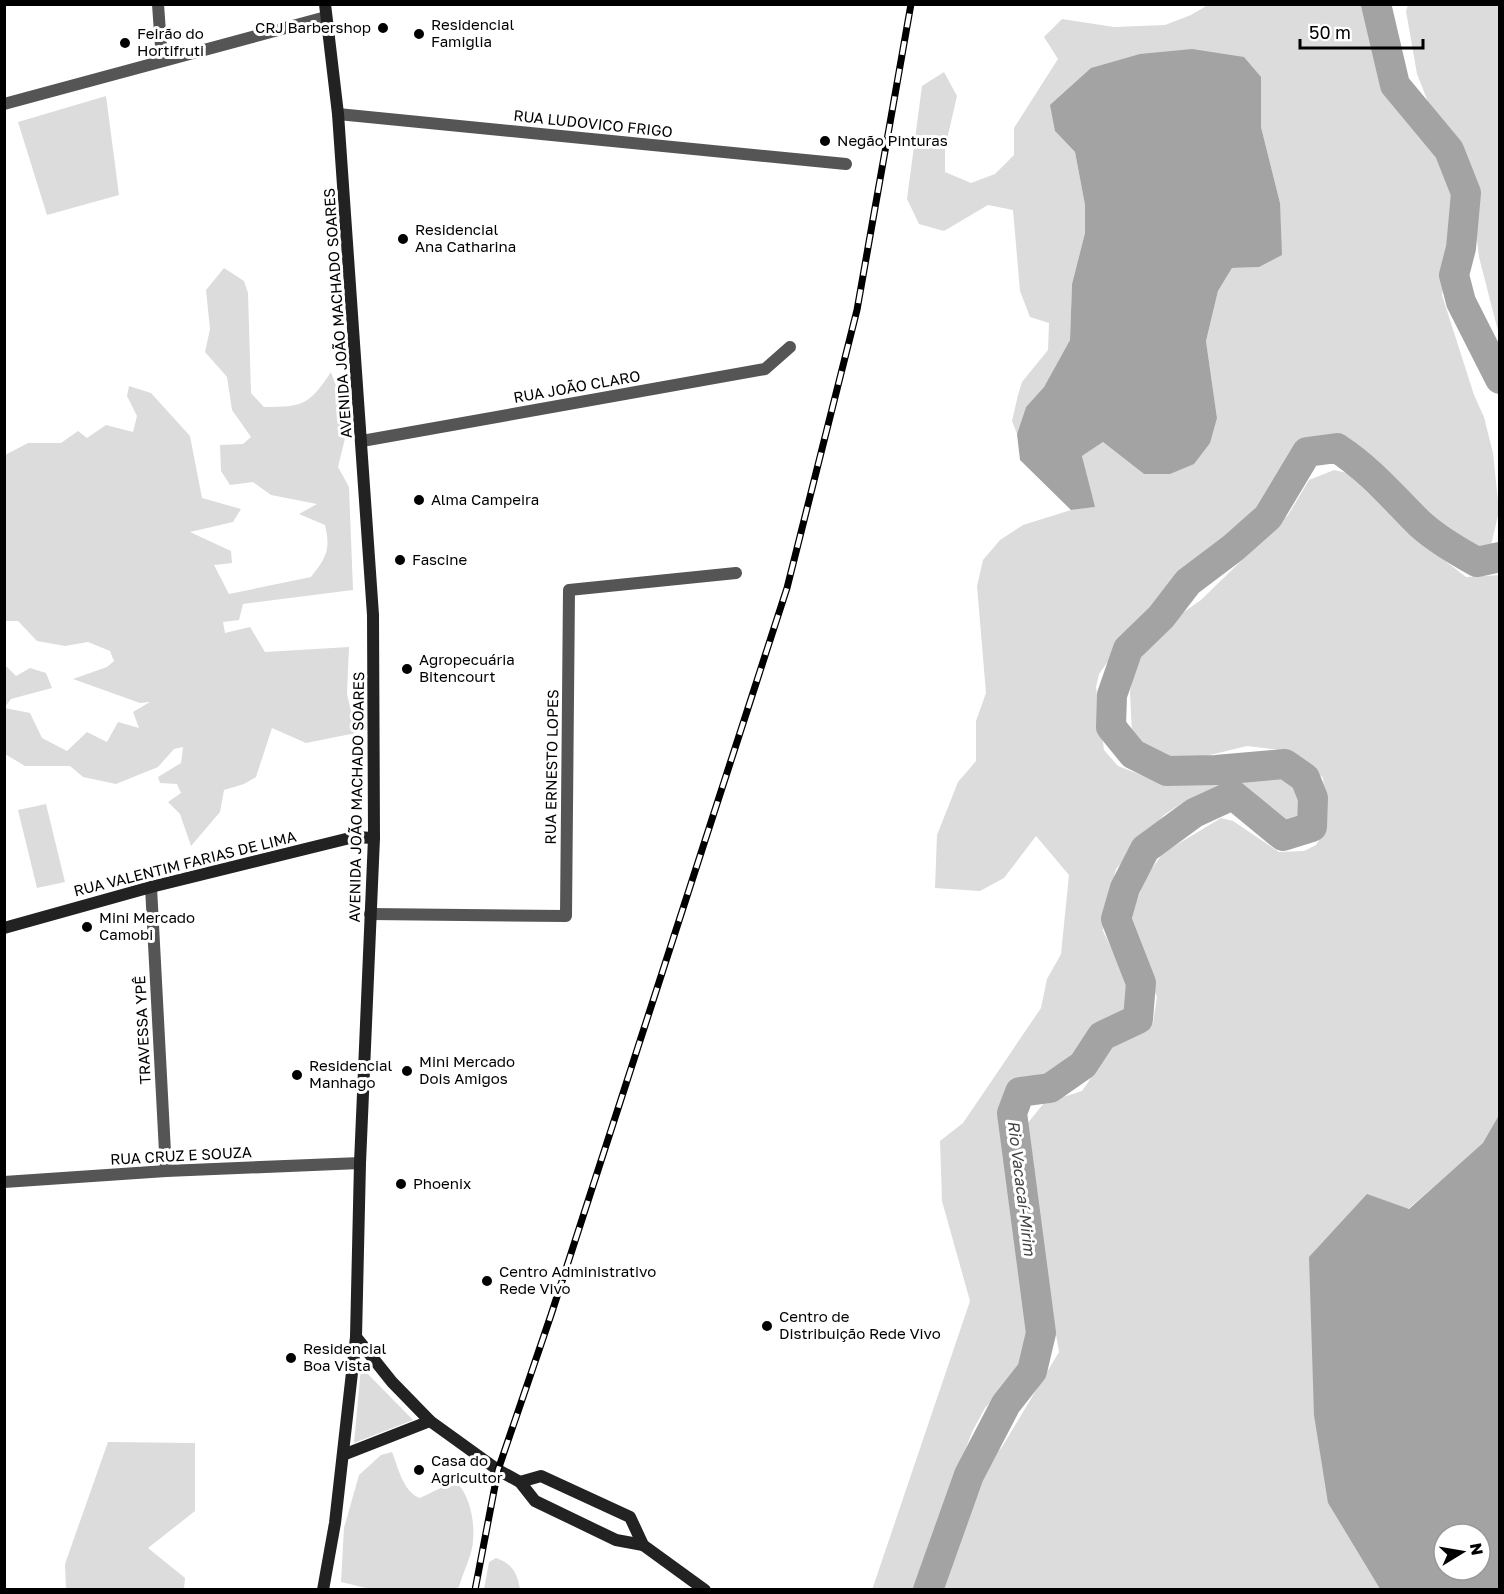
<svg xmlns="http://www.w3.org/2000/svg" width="1504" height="1594" font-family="'Golos Text',sans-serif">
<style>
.green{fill:#dcdcdc}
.water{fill:#a3a3a3;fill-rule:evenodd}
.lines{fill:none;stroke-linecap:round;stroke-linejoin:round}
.river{stroke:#a3a3a3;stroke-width:30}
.street{stroke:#555;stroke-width:12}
.secondary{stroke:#222;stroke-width:12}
.rail-casing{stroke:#000;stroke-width:7}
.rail{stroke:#fff;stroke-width:4.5;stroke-dasharray:14;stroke-linecap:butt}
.poi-dot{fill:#000;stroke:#fff;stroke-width:2}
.labels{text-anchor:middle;stroke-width:6;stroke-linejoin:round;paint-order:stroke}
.poi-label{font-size:15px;fill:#000;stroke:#fff;text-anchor:start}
.street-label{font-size:15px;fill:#000;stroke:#fff}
.water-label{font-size:16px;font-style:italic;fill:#444;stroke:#fff}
</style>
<rect width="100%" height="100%" fill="#fff"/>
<!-- green -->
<g class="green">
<polygon points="1208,5 1362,5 1382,92 1440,157 1457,193 1442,295 1474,395 1484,417 1493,453 1499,511 1489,554 1469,549 1439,521 1405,500 1350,442 1298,447 1278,477 1265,507 1213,558 1170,583 1149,617 1121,643 1099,674 1096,687 1104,750 1118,766 1167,785 1205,784 1243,773 1276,776 1298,790 1306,814 1300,825 1273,825 1251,810 1235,789 1185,801 1164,815 1116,869 1104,919 1103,931 1129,984 1129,1008 1095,1033 1073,1067 1053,1079 1027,1079 1004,1098 1019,1261 1033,1339 1026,1363 985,1408 972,1432 941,1515 918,1589 872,1590 970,1301 942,1201 940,1141 963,1123 1041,1008 1047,979 1061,954 1069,875 1036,836 1004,878 980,891 935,888 937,835 958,782 976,761 976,721 986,693 977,586 983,560 1000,540 1023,525 1071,510 1094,507 1082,456 1103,442 1144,474 1217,418 1206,341 1218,291 1232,268 1259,267 1280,203 1261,127 1261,77 1055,131 1075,152 1085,205 1085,233 1072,284 1070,340 1044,387 1026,407 1017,434 1012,421 1018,395 1022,382 1048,350 1049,323 1030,317 1020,291 1013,210 988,205 944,231 919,224 907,199 922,86 944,72 957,96 945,148 945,172 971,183 995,174 1014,155 1014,128 1058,59 1044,37 1062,19 1114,27 1165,25 1191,15"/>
<polygon points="1408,5 1499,5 1499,335 1479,257 1469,172 1447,127 1428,102 1417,74 1406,11"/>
<polygon points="106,96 119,195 47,215 18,122"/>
<path d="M224 268 244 281 248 293 251 393 264 407C303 407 309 405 331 372L349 422 338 467 349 487 353 590 243 604 239 620 223 622 225 633 250 627 265 652 349 647 347 694 356 733 306 743 272 728 256 777 244 784 224 790 220 812 191 846 180 814 168 802 181 793 177 784 160 783 158 777 181 763 183 747 174 749 158 767 116 784 83 777 70 766H25L5 754V708L30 713 42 738 67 751 87 732 107 742 118 722 139 728 133 712 150 702 140 703 73 679 107 667 114 661 110 651 88 642 65 646 37 641 18 621H5V455L28 443H61L78 431 87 438 106 425 133 432 137 416 127 396 129 386 151 393 190 436 202 498 241 509 233 522 190 532 231 551 232 563 214 565 229 594 311 577C326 557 331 551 325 525L299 514 317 504 271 495 253 482 230 485 221 471 220 445 243 444 251 437 232 410 227 377 205 352 210 329 206 290Z"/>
<polygon points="1334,470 1347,473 1414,537 1466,577 1500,575 1499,1115 1484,1143 1408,1209 1328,1503 1380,1589 939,1590 951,1545 984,1466 1002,1447 1059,1352 1023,1139 1027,1124 1044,1103 1082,1091 1116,1041 1153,1023 1157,997 1131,931 1131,917 1145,878 1163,853 1221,818 1233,821 1279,852 1304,851 1316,845 1324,832 1326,804 1323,778 1309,764 1288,751 1247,746 1173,764 1150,754 1132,734 1130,692 1134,666 1168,623 1201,600 1288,515 1309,480"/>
<polygon points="5,665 16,676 30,668 46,673 52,688 11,699 5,707"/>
<polygon points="46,804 65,882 37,888 18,810"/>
<polygon points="361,1367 413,1420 354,1443"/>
<polygon points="108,1442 195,1443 195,1511 148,1548 185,1578 184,1589 66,1589 65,1564"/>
<path d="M392 1452C398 1467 403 1492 420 1498L451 1483H457C470 1496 475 1522 473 1541 472 1556 463 1572 459 1587L454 1589H370L341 1582 344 1528 359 1475 381 1455Z"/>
<path d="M496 1558C513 1564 517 1573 520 1589H484L489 1562Z"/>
</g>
<!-- water -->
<g class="water">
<polygon points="1192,49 1244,57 1261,77 1261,127 1280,203 1282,255 1259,267 1232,268 1218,291 1206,341 1217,418 1210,443 1194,464 1170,474 1144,474 1103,442 1082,456 1095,507 1071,510 1020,460 1017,434 1026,407 1044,387 1070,340 1072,284 1085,233 1085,205 1075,152 1055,131 1050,105 1091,68 1140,54"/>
<path d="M1499 1115V1589H1380L1328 1503 1314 1415 1309 1257 1367 1194 1409 1209 1483 1143ZM1444 1534H1480V1570H1444Z"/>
</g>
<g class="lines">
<!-- river -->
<g class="river">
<polyline points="1376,4 1395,85 1449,150 1466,193 1461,248 1454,275 1461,302 1500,379"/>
<path d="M928 1590 969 1475 1006 1404 1032 1371 1041 1333 1012 1113 1020 1092 1050 1088 1083 1065 1102 1036 1138 1019 1141 983 1116 919 1125 888 1145 849 1194 813 1233 795 1283 836 1312 827 1313 798 1305 778 1285 764 1216 770 1167 771 1133 754 1111 727 1112 695 1128 649 1161 617 1188 582 1233 548 1268 517 1307 452 1337 448C1369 469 1392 496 1419 523 1435 538 1457 551 1477 562L1500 557"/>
</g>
<!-- street -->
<g class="street">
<polyline points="158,4 162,61"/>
<polyline points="4,104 326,17"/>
<polyline points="338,114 846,164"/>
<polyline points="362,441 765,369 790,347"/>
<polyline points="151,887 166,1171"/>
<polyline points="370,914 566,916 569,590 736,573"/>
<polyline points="4,1182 166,1171 360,1163"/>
</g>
<!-- secondary -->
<g class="secondary">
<polyline points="4,928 151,887 354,837 374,838"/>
<polyline points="356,1337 392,1382 430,1421 498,1470 520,1482 535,1501 616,1540 643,1545"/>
<polyline points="343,1455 430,1421"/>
<polyline points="520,1482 541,1476 630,1517 643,1545 705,1590"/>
<polyline points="323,1590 335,1523 356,1337 360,1163 374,838 373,615 338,114 325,4"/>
</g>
<defs>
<polyline id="rail" points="475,1590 498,1470 551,1315 787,588 857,310 911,4"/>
</defs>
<!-- rail casing -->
<use href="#rail" class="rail-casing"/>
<!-- rail -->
<use href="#rail" class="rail"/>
</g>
<!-- markers -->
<g class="poi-dot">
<circle cx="383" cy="28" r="6"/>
<circle cx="419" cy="34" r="6"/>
<circle cx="125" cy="43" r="6"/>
<circle cx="825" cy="141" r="6"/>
<circle cx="403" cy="239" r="6"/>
<circle cx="419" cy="500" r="6"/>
<circle cx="400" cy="560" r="6"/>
<circle cx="407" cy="669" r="6"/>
<circle cx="87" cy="927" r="6"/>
<circle cx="407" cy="1071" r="6"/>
<circle cx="297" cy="1075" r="6"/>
<circle cx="401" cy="1184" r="6"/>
<circle cx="487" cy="1281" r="6"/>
<circle cx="767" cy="1326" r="6"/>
<circle cx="291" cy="1358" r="6"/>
<circle cx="419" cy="1470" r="6"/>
</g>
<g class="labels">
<!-- poi labels -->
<g class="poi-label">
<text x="431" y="30">Residencial<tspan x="431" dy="17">Famiglia</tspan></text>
<text x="371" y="33" text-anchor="end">CRJ Barbershop</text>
<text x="137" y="39">Feirão do<tspan x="137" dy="17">Hortifruti</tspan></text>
<text x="837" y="146">Negão Pinturas</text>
<text x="415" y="235">Residencial<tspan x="415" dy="17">Ana Catharina</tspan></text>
<text x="431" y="505">Alma Campeira</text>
<text x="412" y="565">Fascine</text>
<text x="419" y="665">Agropecuária<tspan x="419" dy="17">Bitencourt</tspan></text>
<text x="99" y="923">Mini Mercado<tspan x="99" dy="17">Camobi</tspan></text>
<text x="419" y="1067">Mini Mercado<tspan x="419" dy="17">Dois Amigos</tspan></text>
<text x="309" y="1071">Residencial<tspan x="309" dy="17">Manhago</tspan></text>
<text x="413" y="1189">Phoenix</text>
<text x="499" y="1277">Centro Administrativo<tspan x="499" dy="17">Rede Vivo</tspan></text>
<text x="779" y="1322">Centro de<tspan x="779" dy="17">Distribuição Rede Vivo</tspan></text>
<text x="303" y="1354">Residencial<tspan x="303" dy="17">Boa Vista</tspan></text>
<text x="431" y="1466">Casa do<tspan x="431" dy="17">Agricultor</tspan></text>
</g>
<!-- street labels -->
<g class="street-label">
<text transform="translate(593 124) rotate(6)" y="5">RUA LUDOVICO FRIGO</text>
<text transform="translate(338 313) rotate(-94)" y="5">AVENIDA JOÃO MACHADO SOARES</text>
<text transform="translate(577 387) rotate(-10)" y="5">RUA JOÃO CLARO</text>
<text transform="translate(552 767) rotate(-89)" y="5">RUA ERNESTO LOPES</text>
<text transform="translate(357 797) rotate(-89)" y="5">AVENIDA JOÃO MACHADO SOARES</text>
<text transform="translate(185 864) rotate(-14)" y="5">RUA VALENTIM FARIAS DE LIMA</text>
<text transform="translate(143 1030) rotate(-93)" y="5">TRAVESSA YPÊ</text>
<text transform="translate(181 1156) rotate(-3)" y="5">RUA CRUZ E SOUZA</text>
</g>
<!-- water labels -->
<g class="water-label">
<text transform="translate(1022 1188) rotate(83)" y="6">Rio Vacacaí-Mirim</text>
</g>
</g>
<!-- border -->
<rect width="1504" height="1594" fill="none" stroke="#000000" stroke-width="12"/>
<!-- north arrow -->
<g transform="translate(1462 1552) rotate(79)"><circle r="28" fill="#ffffff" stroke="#999999" stroke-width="1.5"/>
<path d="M0-4.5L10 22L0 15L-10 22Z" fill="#000000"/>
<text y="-9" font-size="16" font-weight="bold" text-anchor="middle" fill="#000000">N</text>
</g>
<!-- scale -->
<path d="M1300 39v9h123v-9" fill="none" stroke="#000000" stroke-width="3"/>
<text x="1309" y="39" font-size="18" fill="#000000" stroke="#ffffff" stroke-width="4.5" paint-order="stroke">50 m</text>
</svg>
